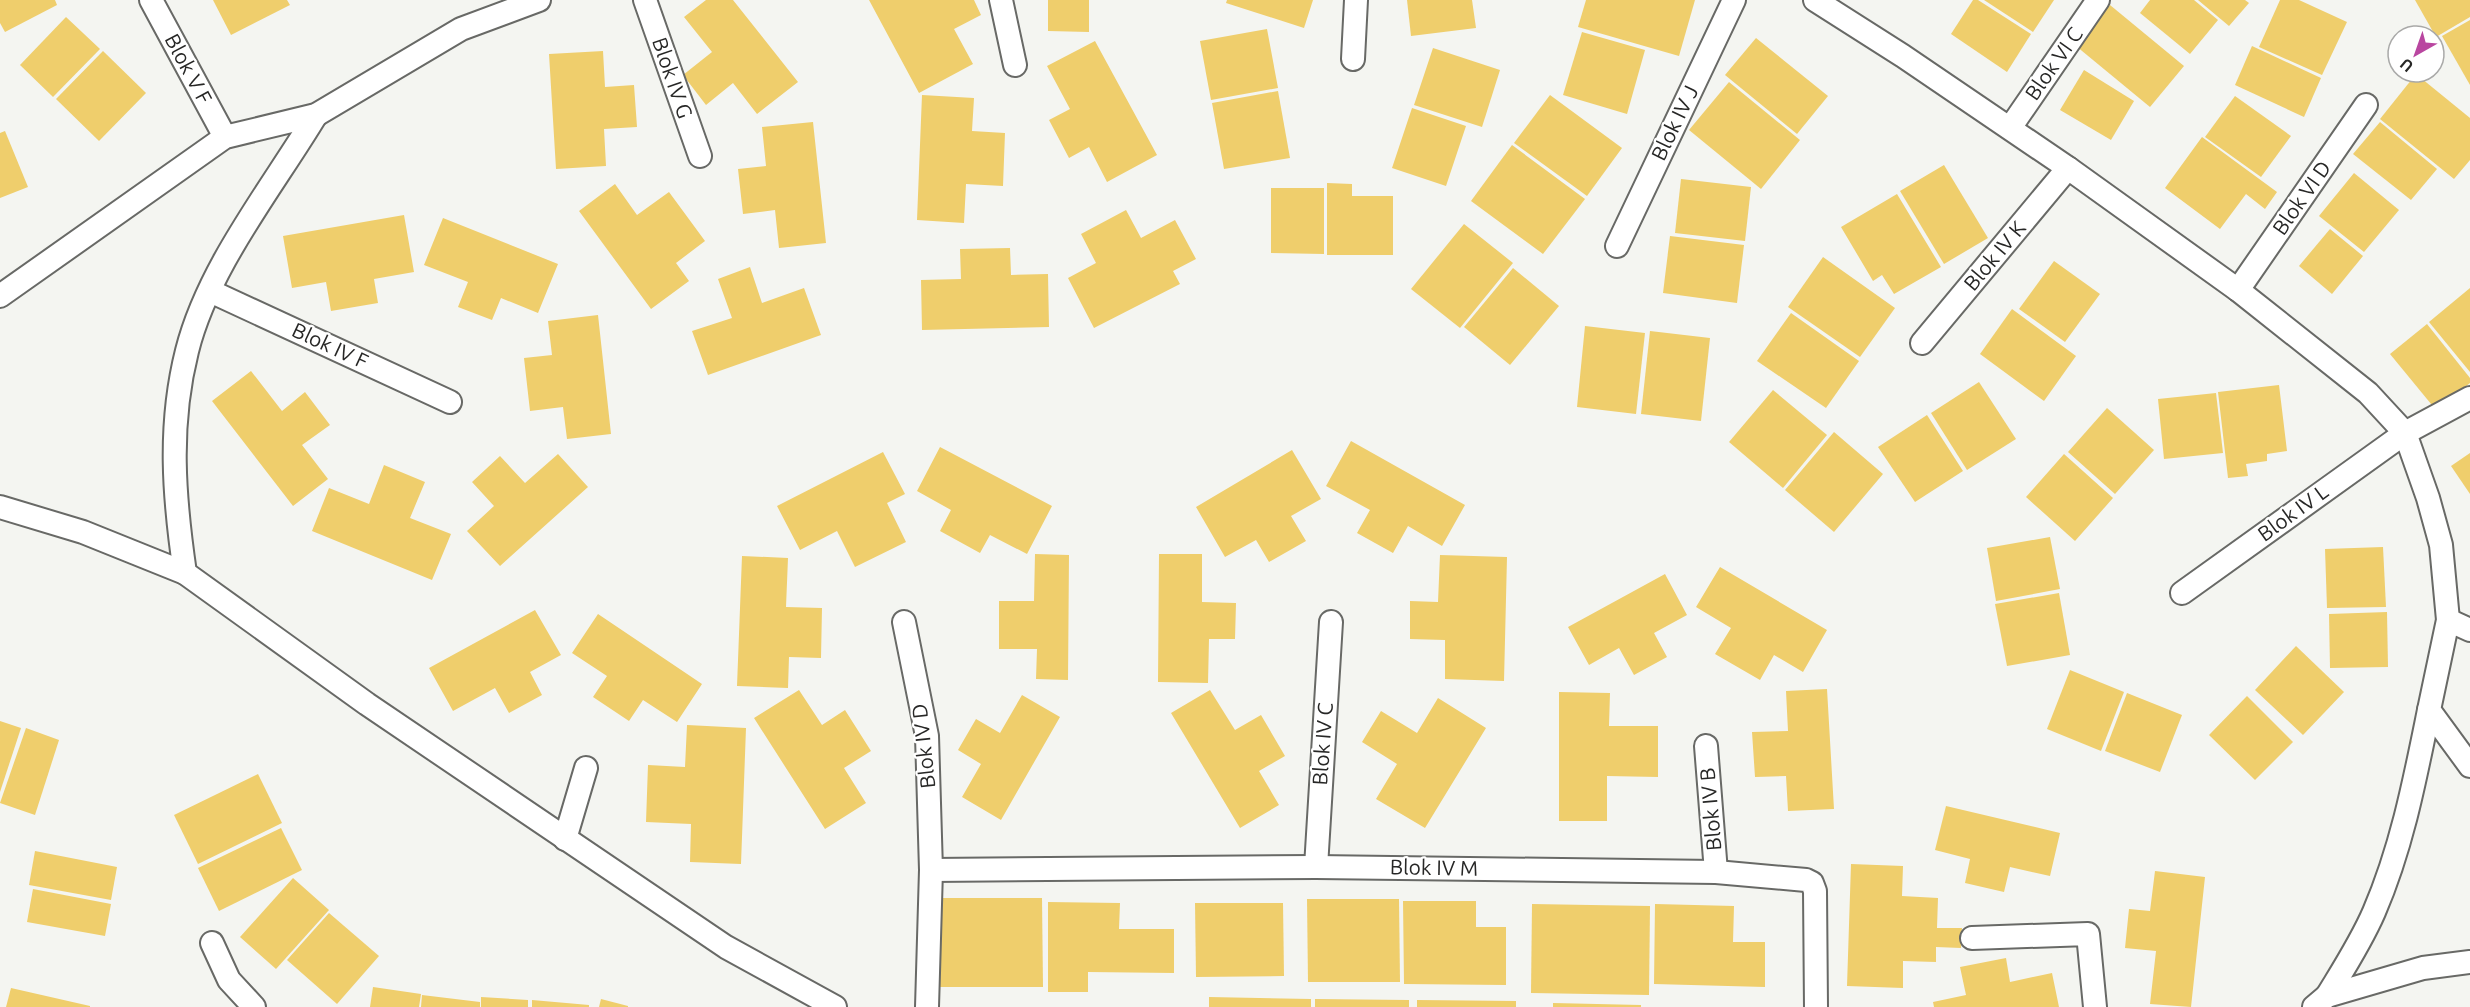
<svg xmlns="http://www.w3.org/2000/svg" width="2470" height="1007" font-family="Ubuntu,sans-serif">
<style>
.building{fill:#efce6c}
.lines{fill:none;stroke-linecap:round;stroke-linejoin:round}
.minor-casing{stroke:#686966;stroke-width:26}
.minor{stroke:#fff;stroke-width:22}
.labels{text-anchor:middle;stroke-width:4.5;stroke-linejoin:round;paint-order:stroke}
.street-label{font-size:21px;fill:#272726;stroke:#fff}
</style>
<rect width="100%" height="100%" fill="#f4f5f1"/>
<!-- building -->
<g class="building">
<polygon points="0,0 55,0 57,5 5,32 0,23"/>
<polygon points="213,0 287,0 290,5 231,35"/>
<polygon points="706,0 733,0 798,82 757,114 733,83 706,105 683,75 712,52 684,17"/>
<polygon points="869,0 974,0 981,15 954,29 973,64 919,93"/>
<polygon points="1048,0 1089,0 1089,32 1048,31"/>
<polygon points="1227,0 1313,0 1304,28 1226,3"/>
<polygon points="1407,0 1472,0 1476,28 1411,36"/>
<polygon points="1586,0 1695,0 1679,56 1578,27"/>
<polygon points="1973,0 1978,0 2031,34 2007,72 1951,34"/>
<polygon points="1984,0 2054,0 2033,32"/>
<polygon points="2150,0 2194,0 2218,20 2190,54 2140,13"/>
<polygon points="2198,0 2245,0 2249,3 2229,26"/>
<polygon points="2280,0 2299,0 2347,22 2322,75 2259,47"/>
<polygon points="2415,0 2470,0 2470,17 2436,37"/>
<polygon points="2110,5 2184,66 2150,107 2076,46"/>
<polygon points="66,17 100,49 53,97 20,65"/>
<polygon points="2470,20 2470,85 2442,36"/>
<polygon points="1267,29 1278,88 1211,100 1200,41"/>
<polygon points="1582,32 1645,50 1627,114 1563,95"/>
<polygon points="1756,38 1828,96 1797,134 1725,75"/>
<polygon points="1095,41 1157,155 1107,182 1089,147 1069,158 1049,120 1070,109 1047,66"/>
<polygon points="2252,46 2321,78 2304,117 2235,85"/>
<polygon points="1433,48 1500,70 1482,127 1414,105"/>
<polygon points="103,51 146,93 99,141 56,99"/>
<polygon points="603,51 605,87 634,85 637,127 604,129 606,166 556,169 549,54"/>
<polygon points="2084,70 2134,101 2111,140 2060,110"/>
<polygon points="2416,74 2470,118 2470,160 2454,179 2380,119"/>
<polygon points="1729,82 1800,140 1761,189 1689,130"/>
<polygon points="1278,91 1290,158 1224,169 1212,103"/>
<polygon points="922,95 974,98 972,131 1005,133 1003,186 966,184 964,223 917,220"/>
<polygon points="1550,95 1622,148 1587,196 1514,143"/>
<polygon points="2235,96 2291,136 2261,177 2205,137"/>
<polygon points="1412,108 1466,126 1446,186 1392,168"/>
<polygon points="813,122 826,243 779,248 775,210 743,214 738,169 766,166 762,127"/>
<polygon points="2380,122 2437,169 2411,200 2353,154"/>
<polygon points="5,131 28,187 0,198 0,133"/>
<polygon points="2202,137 2277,192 2265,209 2246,194 2220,229 2165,188"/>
<polygon points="1512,145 1585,199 1543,254 1471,201"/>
<polygon points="1944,165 1988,238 1944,264 1900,191"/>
<polygon points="2354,173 2399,210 2364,252 2319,216"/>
<polygon points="1681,179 1751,187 1745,241 1675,233"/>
<polygon points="1327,183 1352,184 1352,196 1393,196 1393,255 1327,255"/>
<polygon points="615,184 637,215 669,192 705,241 676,263 689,281 651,309 579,211"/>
<polygon points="1271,188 1324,188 1324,254 1271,253"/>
<polygon points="1897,194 1941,267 1894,294 1882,275 1873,281 1841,227"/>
<polygon points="1126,210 1141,238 1175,220 1196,259 1173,271 1180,284 1094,328 1068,278 1096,263 1081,234"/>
<polygon points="404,215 414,272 374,279 378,303 331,311 326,282 292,288 283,236"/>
<polygon points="443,218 558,264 538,313 501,298 492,320 458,307 468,282 424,265"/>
<polygon points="1464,224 1513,263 1460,328 1411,289"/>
<polygon points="2330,229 2363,256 2332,294 2299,266"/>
<polygon points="1670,236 1744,245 1737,303 1663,293"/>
<polygon points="1010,248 1011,275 1048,274 1049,327 922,330 921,280 961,279 960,249"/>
<polygon points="1823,257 1895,308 1860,357 1788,307"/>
<polygon points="2054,261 2100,294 2065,342 2019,309"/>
<polygon points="750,267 762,303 804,288 821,335 708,375 692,331 732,318 718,279"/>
<polygon points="1513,268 1559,306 1510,365 1464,327"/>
<polygon points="2470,288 2470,372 2429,322"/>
<polygon points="2012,309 2076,356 2044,401 1980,354"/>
<polygon points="1791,313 1859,361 1826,408 1757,361"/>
<polygon points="598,315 611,434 567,439 563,407 530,411 524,358 552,355 548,321"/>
<polygon points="2427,324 2470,378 2470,383 2436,410 2390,354"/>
<polygon points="1585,326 1645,333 1636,414 1577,407"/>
<polygon points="1650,331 1710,338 1701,421 1641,414"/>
<polygon points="251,371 282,411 305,392 330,425 302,445 328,479 293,506 212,401"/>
<polygon points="1979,382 2016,439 1967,470 1931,413"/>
<polygon points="2279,385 2287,451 2267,454 2267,461 2246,464 2248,476 2228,478 2218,392"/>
<polygon points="1773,390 1827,435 1783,488 1729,442"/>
<polygon points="2216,393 2223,453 2164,459 2158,399"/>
<polygon points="2107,408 2154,450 2115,494 2068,452"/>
<polygon points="1927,415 1963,471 1915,502 1878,447"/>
<polygon points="1834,432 1883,474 1834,532 1785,490"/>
<polygon points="1351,441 1465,505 1442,546 1408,526 1393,553 1357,533 1370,510 1326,486"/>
<polygon points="940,447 1052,506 1027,554 990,535 980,553 940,531 951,510 917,491"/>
<polygon points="1292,450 1321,499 1291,516 1306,541 1269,562 1256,540 1225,557 1196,507"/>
<polygon points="883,452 905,494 887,503 906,542 855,567 837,531 800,550 777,506"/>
<polygon points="2470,453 2470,494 2451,466"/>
<polygon points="558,454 588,487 500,566 467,531 494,506 472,482 500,456 525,483"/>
<polygon points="2064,454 2113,498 2075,541 2026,497"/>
<polygon points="384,465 425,482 410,518 451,534 432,580 312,531 329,488 369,504"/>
<polygon points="2050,537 2060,589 1996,601 1987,548"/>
<polygon points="2383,547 2386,607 2327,608 2325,549"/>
<polygon points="1035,554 1069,555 1068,680 1036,679 1037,649 999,649 999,601 1034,601"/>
<polygon points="1159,554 1202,554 1202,602 1236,603 1235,639 1209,639 1208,683 1158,682"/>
<polygon points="1440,555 1507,557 1504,681 1445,679 1445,640 1410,639 1410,601 1438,602"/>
<polygon points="742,556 788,558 786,607 822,608 821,658 789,657 788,688 737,686"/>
<polygon points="1720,567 1827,630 1803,672 1774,655 1760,680 1715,654 1731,628 1696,607"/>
<polygon points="1665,574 1687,615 1654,633 1667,657 1634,675 1619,648 1589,665 1568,627"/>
<polygon points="2059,593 2070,655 2007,666 1995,604"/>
<polygon points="535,610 561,655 530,672 542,695 509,713 495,688 453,711 429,668"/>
<polygon points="2387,612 2388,667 2330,668 2329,614"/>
<polygon points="598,614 702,684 677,722 643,700 629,721 593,697 607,676 572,653"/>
<polygon points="2296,646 2344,692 2303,735 2255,690"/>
<polygon points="2070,670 2124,692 2101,751 2047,729"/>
<polygon points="1827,689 1834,809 1788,811 1786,776 1755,777 1752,732 1788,731 1786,691"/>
<polygon points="799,690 822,725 845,710 871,751 844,768 866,803 825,829 754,718"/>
<polygon points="1210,690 1235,730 1261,715 1285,756 1259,771 1279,805 1240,828 1171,713"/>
<polygon points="1559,692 1610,693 1609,726 1658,726 1658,777 1607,776 1607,821 1559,821"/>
<polygon points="2127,693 2182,715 2160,772 2105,751"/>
<polygon points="1022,695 1060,717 1001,820 962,797 981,764 958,750 976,719 1000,733"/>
<polygon points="2247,696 2293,742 2255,780 2209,735"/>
<polygon points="1438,698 1486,728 1425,828 1376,799 1397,764 1362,742 1381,711 1417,733"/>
<polygon points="0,721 21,728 0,792"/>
<polygon points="687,725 746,728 741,864 690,862 691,824 646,822 648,765 685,767"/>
<polygon points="26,728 59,740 35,815 0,803"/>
<polygon points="258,774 282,823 198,864 174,815"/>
<polygon points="1946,806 2060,833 2050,876 2010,867 2004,892 1965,883 1970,859 1935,850"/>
<polygon points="281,828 302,870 219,911 198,868"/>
<polygon points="35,851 117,867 111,900 29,885"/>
<polygon points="1851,864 1903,866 1902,896 1938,898 1937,928 1962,928 1961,948 1936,947 1936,962 1903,961 1903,988 1847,986"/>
<polygon points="2155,871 2205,877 2191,1007 2150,1004 2156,951 2125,948 2129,909 2150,911"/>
<polygon points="293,878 329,910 276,969 240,937"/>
<polygon points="33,889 111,904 105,936 27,922"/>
<polygon points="938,898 1042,898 1043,987 938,987"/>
<polygon points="1307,899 1399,899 1400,982 1308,982"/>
<polygon points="1403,901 1476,901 1476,927 1506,927 1506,985 1404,984"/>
<polygon points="1048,902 1120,903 1119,929 1174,929 1174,973 1088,972 1088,992 1048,992"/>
<polygon points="1195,903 1283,903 1284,976 1196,977"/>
<polygon points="1532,904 1650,906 1649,995 1531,993"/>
<polygon points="1655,904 1734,906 1733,942 1765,942 1765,987 1654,984"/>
<polygon points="329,913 379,956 337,1004 287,960"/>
<polygon points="2006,958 2010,982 2052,973 2059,1007 1934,1007 1933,1002 1966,995 1960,967"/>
<polygon points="373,987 421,994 419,1007 370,1007"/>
<polygon points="11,988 90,1006 90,1007 6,1007"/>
<polygon points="422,995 480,1002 480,1007 421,1007"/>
<polygon points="481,997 528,1000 528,1007 481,1007"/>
<polygon points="1209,997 1311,999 1311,1007 1209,1007"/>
<polygon points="601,999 628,1006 628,1007 599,1007"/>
<polygon points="1315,999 1409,1000 1409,1007 1315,1007"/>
<polygon points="532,1000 589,1005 589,1007 532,1007"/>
<polygon points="1417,1000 1516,1001 1516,1007 1417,1007"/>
<polygon points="1553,1003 1641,1005 1641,1007 1553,1007"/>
</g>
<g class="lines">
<defs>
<g id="minor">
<polyline points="151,0 225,137"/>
<polyline points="645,0 700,156"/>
<polyline points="1001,0 1015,65"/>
<polyline points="1815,0 1903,56 2068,168 2238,290 2368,393 2405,433 2428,498 2441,545 2448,620 2429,710 2470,766"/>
<polyline points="1353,59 1356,0"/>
<path d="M316 115C272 188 208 267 187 351 168 426 174 498 185 573L367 704 726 947 835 1007"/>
<polyline points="2010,128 2098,0"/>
<polyline points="1617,246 1734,0"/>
<polyline points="2238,290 2366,105"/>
<polyline points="210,291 450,402"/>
<polyline points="0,296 225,137 316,115 461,29 539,0"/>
<polyline points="1922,343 2068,168"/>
<polyline points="0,507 83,532 185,573"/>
<polyline points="2182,593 2405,433 2470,398"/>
<polyline points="2448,620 2470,630"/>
<polyline points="904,622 927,736 931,870 927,1007"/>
<polyline points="1706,746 1716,872"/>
<polyline points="565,839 586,768"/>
<polyline points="1316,867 1331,622"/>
<polyline points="931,870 1316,867 1716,872 1806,880 1812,883 1815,891 1816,1007"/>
<polyline points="1972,938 2088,934 2095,1007"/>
<polyline points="212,943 229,980 254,1007"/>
<path d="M2327 996C2344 968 2361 942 2374 912 2402 847 2415 779 2429 710"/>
<polyline points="2314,1007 2327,996 2423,968 2470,962"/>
</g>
</defs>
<!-- minor casing -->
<use href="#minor" class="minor-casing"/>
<!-- minor -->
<use href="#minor" class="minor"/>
</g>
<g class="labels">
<!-- street labels -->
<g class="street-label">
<text transform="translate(2054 64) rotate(-55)" y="7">Blok VI C</text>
<text transform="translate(188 69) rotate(62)" y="7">Blok V F</text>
<text transform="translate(672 78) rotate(71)" y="7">Blok IV G</text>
<text transform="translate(1675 123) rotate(-64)" y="7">Blok IV J</text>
<text transform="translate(2302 198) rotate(-55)" y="7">Blok VI D</text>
<text transform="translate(1995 256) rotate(-50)" y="7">Blok IV K</text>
<text transform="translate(330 346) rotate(25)" y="7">Blok IV F</text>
<text transform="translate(2293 513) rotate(-36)" y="7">Blok IV L</text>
<text transform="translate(1323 744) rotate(-86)" y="7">Blok IV C</text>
<text transform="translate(924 746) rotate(-96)" y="7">Blok IV D</text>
<text transform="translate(1711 809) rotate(-95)" y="7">Blok IV B</text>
<text transform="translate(1434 868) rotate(1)" y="7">Blok IV M</text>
</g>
</g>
<!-- north arrow -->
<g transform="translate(2416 54) rotate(220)"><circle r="28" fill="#ffffff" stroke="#a9a9a8" stroke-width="1.5"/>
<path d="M0-4.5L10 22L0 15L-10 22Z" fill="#b946a0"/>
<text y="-9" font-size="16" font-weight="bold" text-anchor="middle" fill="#272726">U</text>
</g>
</svg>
